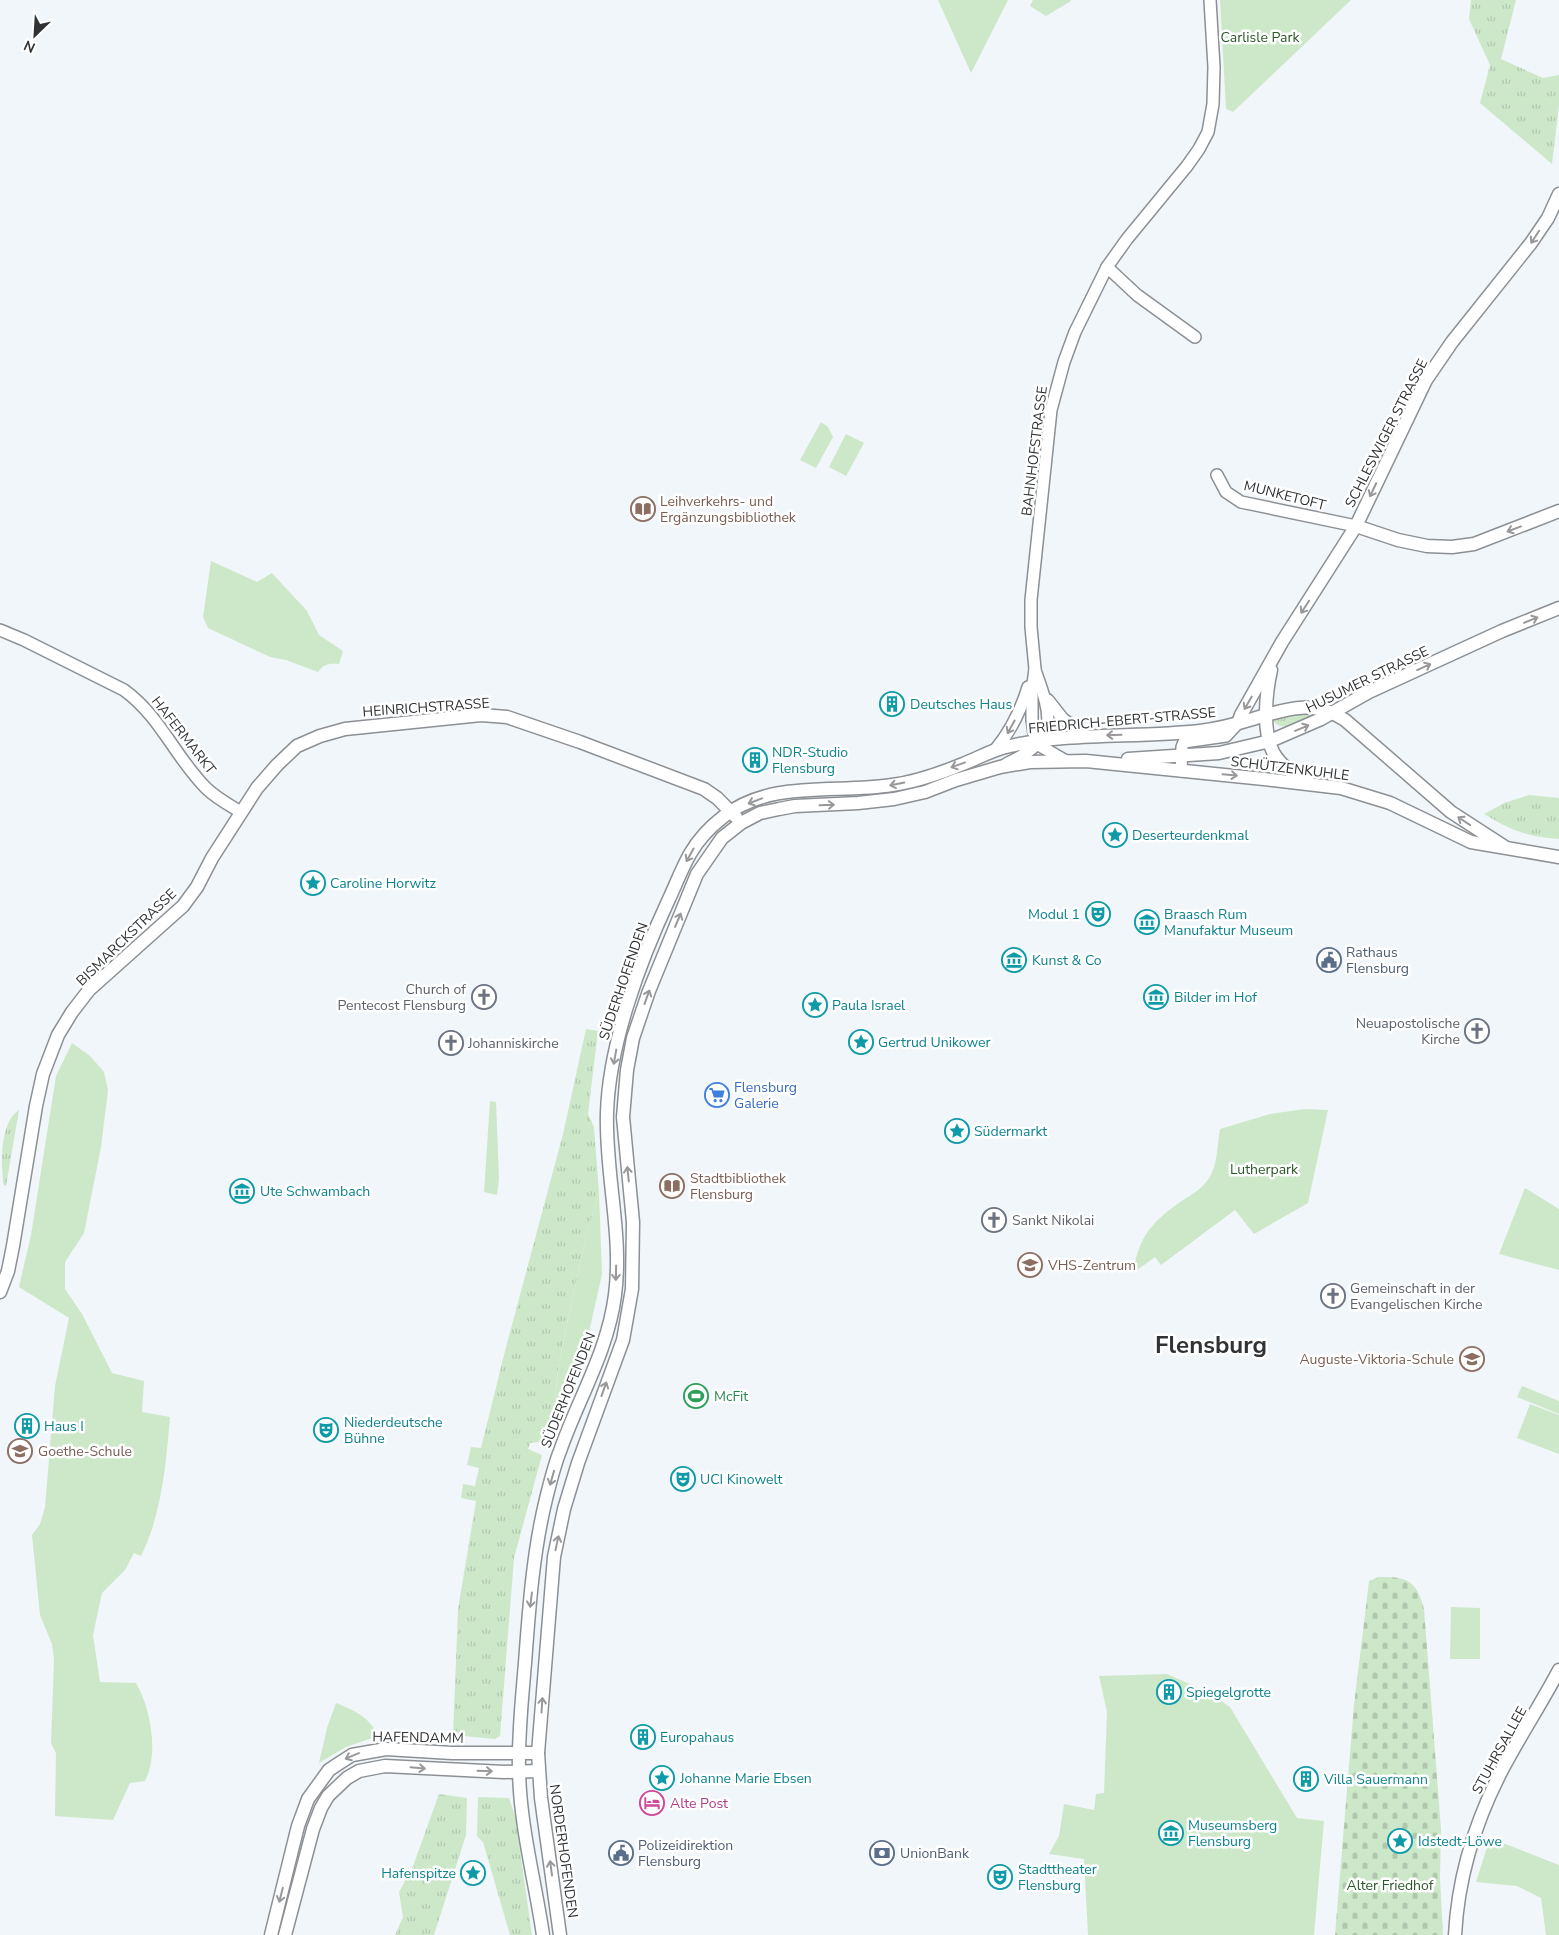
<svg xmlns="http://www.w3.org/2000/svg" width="1559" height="1935" font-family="'Nunito Sans',sans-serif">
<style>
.grass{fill:url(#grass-tufts)}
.cemetery{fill:url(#cemetery-stones)}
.green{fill:#cce8c9}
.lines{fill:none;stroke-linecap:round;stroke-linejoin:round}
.tertiary-casing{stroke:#8c9094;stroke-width:14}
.secondary-casing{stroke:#8c9094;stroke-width:15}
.tertiary{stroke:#fff;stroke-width:11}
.secondary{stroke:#fff;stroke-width:12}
.oneway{stroke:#98989a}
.labels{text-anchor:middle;stroke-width:5;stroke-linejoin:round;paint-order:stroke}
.park-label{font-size:14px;fill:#2b5828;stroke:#fff}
.street-label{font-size:14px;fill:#303234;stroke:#fff}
.education-label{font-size:14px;fill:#785e54;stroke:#fff;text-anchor:start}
.culture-label{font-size:14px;fill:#0d838f;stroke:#fff;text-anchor:start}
.service-label{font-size:14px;fill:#4e5e75;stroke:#fff;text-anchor:start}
.worship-label{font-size:14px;fill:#5b616d;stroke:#fff;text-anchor:start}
.shop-label{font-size:14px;fill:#366cbe;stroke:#fff;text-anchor:start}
.leisure-label{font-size:14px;fill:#27864d;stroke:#fff;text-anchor:start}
.hotel-label{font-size:14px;fill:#b23c85;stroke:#fff;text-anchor:start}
.town-label{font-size:24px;font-weight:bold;fill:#303234;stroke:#fff}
</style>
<defs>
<pattern id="grass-tufts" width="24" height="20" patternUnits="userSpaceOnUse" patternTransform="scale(1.25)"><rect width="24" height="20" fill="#cce8c9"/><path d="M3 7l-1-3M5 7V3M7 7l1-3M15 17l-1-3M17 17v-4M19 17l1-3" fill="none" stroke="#b0c7ad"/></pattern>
<pattern id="cemetery-stones" width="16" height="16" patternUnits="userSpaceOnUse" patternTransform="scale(1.25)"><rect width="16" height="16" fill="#cce8c9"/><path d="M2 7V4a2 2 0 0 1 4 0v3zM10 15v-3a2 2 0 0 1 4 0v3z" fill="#b0c7ad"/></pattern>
</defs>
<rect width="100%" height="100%" fill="#f1f6fa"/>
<!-- grass -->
<g class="grass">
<polygon points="1471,0 1516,0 1501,59 1543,78 1559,75 1559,105 1552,164 1480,103 1490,65 1469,19"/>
<path d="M1295 714H1315C1304 719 1284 734 1274 722L1275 718Z"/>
<path d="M1529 795 1559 798V839C1526 836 1512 831 1484 814L1504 803Z"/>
<polygon points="586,1029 598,1031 588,1114 594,1127 599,1193 586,1236 559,1362 553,1420 546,1441 530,1443 528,1449 542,1455 514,1558 500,1736 495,1739 453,1735 458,1609 476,1501 461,1498 463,1484 475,1486 479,1468 467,1465 471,1447 481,1448 505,1351 563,1134"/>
<path d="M19 1110 6 1186 4 1185C0 1165 0 1121 19 1110Z"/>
<polygon points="439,1794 467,1798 466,1835 434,1935 395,1935 403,1917 399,1892 413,1866"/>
<polygon points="478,1797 509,1798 515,1816 532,1935 510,1935 483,1842 477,1836"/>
</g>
<!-- cemetery -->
<path class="cemetery" d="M1379 1577C1407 1576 1417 1581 1424 1609L1441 1829 1440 1878 1443 1935H1335L1354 1705 1369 1581Z"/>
<!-- green -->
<g class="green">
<polygon points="938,0 1008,0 971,73"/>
<polygon points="1033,0 1070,0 1071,1 1046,16 1030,6"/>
<polygon points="1220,0 1351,0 1233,112 1226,109"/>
<polygon points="821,422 828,427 833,437 816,468 800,460"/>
<polygon points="846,434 864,443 846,476 829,467"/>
<path d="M211 561 257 582 272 573 307 611 319 635 343 651 339 664C329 663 324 664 318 672L286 660 270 657 208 628 203 617Z"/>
<path d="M72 1043 90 1056 104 1072 108 1090 101 1147 84 1233 65 1262V1289L82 1314 112 1373 144 1381 142 1412 170 1417C166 1463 162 1514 141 1556L134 1553 125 1570 102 1593 93 1635 100 1682 136 1683C151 1709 159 1754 145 1781L130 1783 113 1820 55 1816 56 1753 51 1743 54 1660 52 1644 40 1615 32 1535 40 1524 45 1507 55 1386 69 1318 19 1287 31 1235 56 1076Z"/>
<polygon points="490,1101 496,1102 499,1179 497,1195 484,1192"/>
<path d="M1305 1109 1328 1110 1308 1203 1254 1234 1235 1210 1161 1265 1155 1257 1133 1273C1139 1235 1153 1221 1183 1200 1193 1194 1203 1188 1209 1178 1218 1165 1217 1144 1220 1129L1270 1114Z"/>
<polygon points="1525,1188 1559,1209 1559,1270 1499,1254"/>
<polygon points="599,1193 602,1274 589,1332 553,1420 559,1362 586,1236"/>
<polygon points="1522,1386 1559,1401 1559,1414 1517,1397"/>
<polygon points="1530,1404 1559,1415 1559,1454 1517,1438"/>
<polygon points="1451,1607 1480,1608 1480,1659 1450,1659"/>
<polygon points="1167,1674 1206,1691 1230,1707 1297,1818 1324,1821 1314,1935 1088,1935 1084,1859 1049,1854 1059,1836 1064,1804 1094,1810 1096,1794 1104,1793 1107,1712 1099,1676"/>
<path d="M336 1703C351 1709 366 1715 375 1730L372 1738 346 1747 319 1763 327 1728Z"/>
<polygon points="1490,1838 1559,1865 1559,1935 1546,1935 1541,1898 1517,1886 1476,1882"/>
</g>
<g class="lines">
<defs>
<g id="tertiary">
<polyline points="1107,267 1137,295 1195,337"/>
<polyline points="1217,475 1226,492 1241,502 1356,526"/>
<path d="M0 630 24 640 124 690C161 717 175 757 206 788 216 798 229 805 241 812"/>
<polyline points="1048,700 1063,719 1086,736"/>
<path d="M995 750C1011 731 1021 710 1028 687"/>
<polyline points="1066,761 1042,747 1038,744 1034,733 1032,720 1032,691 1035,669 1031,627 1031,600 1051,410 1064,362 1075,332 1107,267 1127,239 1187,166 1199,149 1208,132 1213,104 1214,67 1210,0"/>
<path d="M1006 764C1059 739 1053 720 1035 670"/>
<polyline points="1181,771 1182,747 1184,742 1226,736 1238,723"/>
</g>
<g id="secondary">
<polyline points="1356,526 1398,540 1427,546 1452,547 1474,544 1559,511"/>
<path d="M1271 670C1266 692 1262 731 1273 752 1280 765 1295 776 1309 782"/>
<polyline points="1238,723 1241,715 1282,642 1356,526 1426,380 1452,342 1531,243 1548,218 1559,194"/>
<polyline points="1128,759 1219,753 1270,741 1321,719 1369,692 1502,631 1559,608"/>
<polyline points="0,1292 8,1271 13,1246 36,1106 43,1074 58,1035 72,1012 89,990 183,906 197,887 212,858 257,788 277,765 297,746 320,736 345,729 481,715 507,717 580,742 704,789 717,798 736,817"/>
<polyline points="271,1935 298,1826 308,1799 329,1770 338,1764 352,1755 386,1749 452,1753 538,1753"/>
<polyline points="285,1935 313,1829 321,1808 328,1796 347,1778 359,1771 385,1766 504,1772 538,1771"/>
<path d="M543 1935C535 1881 520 1826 519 1771 518 1735 522 1699 525 1663 529 1609 533 1552 546 1499 550 1483 554 1466 560 1451 578 1399 608 1351 615 1295 623 1234 605 1174 607 1113 609 1044 640 961 669 899 676 884 682 868 690 854 698 840 710 827 723 817 771 779 836 794 892 785 916 782 941 773 963 764 979 758 993 749 1010 746 1072 732 1136 738 1200 731 1216 729 1233 725 1249 720 1284 710 1311 698 1345 720L1451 812 1505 847"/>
<polyline points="560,1935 541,1798 538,1753 554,1557 564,1509 578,1463 623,1340 632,1289 633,1222 623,1117 627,1070 633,1038 649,991 697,874 722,838 741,823 760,813 779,809 795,806 858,803 894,799 925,792 956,780 1000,767 1030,762 1086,761 1264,779 1341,788 1390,803 1471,842 1559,857"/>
<path d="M1455 1935C1458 1877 1475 1822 1502 1770 1520 1736 1541 1704 1559 1670"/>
</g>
</defs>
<!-- tertiary casing -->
<use href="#tertiary" class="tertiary-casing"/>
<!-- secondary casing -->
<use href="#secondary" class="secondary-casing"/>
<!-- tertiary -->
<use href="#tertiary" class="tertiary"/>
<!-- secondary -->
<use href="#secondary" class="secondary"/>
</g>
<!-- one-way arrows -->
<defs><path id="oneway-shaft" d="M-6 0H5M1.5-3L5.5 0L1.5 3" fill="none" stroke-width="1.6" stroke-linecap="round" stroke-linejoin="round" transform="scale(1.25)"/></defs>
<g class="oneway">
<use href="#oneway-shaft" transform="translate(1535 237) rotate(123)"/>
<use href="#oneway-shaft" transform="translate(1373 490) rotate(115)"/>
<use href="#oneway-shaft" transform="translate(1514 529) rotate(159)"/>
<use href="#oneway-shaft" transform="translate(1305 607) rotate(123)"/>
<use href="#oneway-shaft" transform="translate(1531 620) rotate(-22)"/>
<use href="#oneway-shaft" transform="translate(1424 667) rotate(-24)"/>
<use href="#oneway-shaft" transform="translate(1248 703) rotate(120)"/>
<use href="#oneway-shaft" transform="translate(1011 727) rotate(119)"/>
<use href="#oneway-shaft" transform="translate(1302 728) rotate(-23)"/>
<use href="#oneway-shaft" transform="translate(1114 735) rotate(178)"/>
<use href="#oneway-shaft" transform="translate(958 765) rotate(160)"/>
<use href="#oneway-shaft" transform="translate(1230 775) rotate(5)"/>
<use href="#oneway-shaft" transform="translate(897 784) rotate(168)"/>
<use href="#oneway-shaft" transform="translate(755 801) rotate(159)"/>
<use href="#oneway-shaft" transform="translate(827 805) rotate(-2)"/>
<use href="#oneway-shaft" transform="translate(1464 821) rotate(-146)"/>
<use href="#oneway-shaft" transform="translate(690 855) rotate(119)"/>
<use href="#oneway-shaft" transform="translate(678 920) rotate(-67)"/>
<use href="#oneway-shaft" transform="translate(647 997) rotate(-70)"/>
<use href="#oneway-shaft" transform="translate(615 1057) rotate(100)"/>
<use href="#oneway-shaft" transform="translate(628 1174) rotate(-96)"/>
<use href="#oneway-shaft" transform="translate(616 1273) rotate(91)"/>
<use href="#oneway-shaft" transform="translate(604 1389) rotate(-70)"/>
<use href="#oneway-shaft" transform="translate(552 1478) rotate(106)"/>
<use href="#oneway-shaft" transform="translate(557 1543) rotate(-78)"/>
<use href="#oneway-shaft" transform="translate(531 1600) rotate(97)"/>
<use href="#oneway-shaft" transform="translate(542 1705) rotate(-86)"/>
<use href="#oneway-shaft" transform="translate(352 1756) rotate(157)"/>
<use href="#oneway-shaft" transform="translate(418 1768) rotate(5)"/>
<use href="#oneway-shaft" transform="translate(485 1771) rotate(2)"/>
<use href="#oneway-shaft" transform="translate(551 1868) rotate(-98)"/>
<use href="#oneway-shaft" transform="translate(281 1895) rotate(104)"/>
</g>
<!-- icons -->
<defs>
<symbol id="library-ring" viewBox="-11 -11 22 22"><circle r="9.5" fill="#fff" stroke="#8d6e63" stroke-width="1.5"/><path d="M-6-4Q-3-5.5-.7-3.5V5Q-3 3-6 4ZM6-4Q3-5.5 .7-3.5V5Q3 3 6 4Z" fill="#8d6e63"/></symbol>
<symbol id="building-ring" viewBox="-11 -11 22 22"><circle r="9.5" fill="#fff" stroke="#0f9aa8" stroke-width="1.5"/><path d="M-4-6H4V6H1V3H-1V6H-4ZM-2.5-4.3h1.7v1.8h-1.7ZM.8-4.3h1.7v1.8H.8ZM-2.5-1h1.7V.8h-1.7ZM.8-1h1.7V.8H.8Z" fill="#0f9aa8"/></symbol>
<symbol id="sight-ring" viewBox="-11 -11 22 22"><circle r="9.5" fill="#fff" stroke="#0f9aa8" stroke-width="1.5"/><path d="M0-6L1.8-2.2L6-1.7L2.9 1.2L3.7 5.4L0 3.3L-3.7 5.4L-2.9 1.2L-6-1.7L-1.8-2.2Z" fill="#0f9aa8"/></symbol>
<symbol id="theatre-ring" viewBox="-11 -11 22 22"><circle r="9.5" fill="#fff" stroke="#0f9aa8" stroke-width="1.5"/><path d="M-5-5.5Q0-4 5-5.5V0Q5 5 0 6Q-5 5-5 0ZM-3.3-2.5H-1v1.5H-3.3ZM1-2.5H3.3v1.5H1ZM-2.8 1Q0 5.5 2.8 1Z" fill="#0f9aa8"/></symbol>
<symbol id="museum-ring" viewBox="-11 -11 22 22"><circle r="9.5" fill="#fff" stroke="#0f9aa8" stroke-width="1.5"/><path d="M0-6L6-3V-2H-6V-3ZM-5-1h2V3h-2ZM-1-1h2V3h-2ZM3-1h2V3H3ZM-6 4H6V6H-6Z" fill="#0f9aa8"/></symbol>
<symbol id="civic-ring" viewBox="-11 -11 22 22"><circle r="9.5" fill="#fff" stroke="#5c6f8a" stroke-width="1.5"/><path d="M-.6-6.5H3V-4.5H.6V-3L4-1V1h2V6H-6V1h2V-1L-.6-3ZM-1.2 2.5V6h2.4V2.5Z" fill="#5c6f8a"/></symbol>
<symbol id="church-ring" viewBox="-11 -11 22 22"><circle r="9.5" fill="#fff" stroke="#6b7280" stroke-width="1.5"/><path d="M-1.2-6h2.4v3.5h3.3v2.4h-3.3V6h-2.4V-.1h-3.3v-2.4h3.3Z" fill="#6b7280"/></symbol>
<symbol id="supermarket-ring" viewBox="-11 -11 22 22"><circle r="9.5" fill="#fff" stroke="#3f7fe0" stroke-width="1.5"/><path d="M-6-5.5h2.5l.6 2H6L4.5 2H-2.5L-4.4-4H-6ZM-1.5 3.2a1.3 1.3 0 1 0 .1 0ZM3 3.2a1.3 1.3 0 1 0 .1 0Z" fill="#3f7fe0"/></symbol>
<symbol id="university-ring" viewBox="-11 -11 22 22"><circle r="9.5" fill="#fff" stroke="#8d6e63" stroke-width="1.5"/><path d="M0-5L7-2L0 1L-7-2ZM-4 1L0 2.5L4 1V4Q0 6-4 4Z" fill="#8d6e63"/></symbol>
<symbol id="school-ring" viewBox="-11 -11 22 22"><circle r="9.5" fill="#fff" stroke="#8d6e63" stroke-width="1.5"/><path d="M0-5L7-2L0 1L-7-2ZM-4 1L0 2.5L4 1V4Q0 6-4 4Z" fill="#8d6e63"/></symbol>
<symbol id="stadium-ring" viewBox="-11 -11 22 22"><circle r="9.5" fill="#fff" stroke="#2e9e5b" stroke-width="1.5"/><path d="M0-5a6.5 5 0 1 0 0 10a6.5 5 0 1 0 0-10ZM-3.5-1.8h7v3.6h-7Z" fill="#2e9e5b"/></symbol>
<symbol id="hotel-ring" viewBox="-11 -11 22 22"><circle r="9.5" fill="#fff" stroke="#d1479c" stroke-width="1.5"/><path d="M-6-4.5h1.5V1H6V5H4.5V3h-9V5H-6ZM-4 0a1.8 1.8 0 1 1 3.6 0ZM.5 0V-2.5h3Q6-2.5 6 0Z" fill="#d1479c"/></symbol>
<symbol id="bank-ring" viewBox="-11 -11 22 22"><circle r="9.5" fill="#fff" stroke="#5c6f8a" stroke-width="1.5"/><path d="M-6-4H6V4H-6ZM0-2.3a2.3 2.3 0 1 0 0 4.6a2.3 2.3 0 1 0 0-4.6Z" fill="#5c6f8a"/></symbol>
</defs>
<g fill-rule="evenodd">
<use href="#library-ring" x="629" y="495" width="28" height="28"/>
<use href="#building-ring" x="878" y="690" width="28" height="28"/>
<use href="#building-ring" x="741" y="746" width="28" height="28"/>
<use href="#sight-ring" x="1101" y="821" width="28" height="28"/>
<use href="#sight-ring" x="299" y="869" width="28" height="28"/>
<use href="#theatre-ring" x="1084" y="900" width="28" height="28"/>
<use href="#museum-ring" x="1133" y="908" width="28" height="28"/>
<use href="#museum-ring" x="1000" y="946" width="28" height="28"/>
<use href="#civic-ring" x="1315" y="946" width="28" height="28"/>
<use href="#church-ring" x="470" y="983" width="28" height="28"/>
<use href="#museum-ring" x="1142" y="983" width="28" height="28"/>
<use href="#sight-ring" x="801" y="991" width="28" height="28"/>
<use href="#church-ring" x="1463" y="1017" width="28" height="28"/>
<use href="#sight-ring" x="847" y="1028" width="28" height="28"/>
<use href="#church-ring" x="437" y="1029" width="28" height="28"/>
<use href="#supermarket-ring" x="703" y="1081" width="28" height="28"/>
<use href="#sight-ring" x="943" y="1117" width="28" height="28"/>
<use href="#library-ring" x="658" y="1172" width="28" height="28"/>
<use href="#museum-ring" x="228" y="1177" width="28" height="28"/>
<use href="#church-ring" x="980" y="1206" width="28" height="28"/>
<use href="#university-ring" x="1016" y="1251" width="28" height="28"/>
<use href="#church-ring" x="1319" y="1282" width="28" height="28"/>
<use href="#school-ring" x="1458" y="1345" width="28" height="28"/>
<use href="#stadium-ring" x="682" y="1382" width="28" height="28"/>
<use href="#building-ring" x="13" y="1412" width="28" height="28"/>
<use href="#theatre-ring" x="312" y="1416" width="28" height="28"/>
<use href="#school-ring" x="6" y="1437" width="28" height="28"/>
<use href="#theatre-ring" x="669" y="1465" width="28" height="28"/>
<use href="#building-ring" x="1155" y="1678" width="28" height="28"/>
<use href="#building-ring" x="629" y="1723" width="28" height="28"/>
<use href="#sight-ring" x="648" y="1764" width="28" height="28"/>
<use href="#building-ring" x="1292" y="1765" width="28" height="28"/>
<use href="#hotel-ring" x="638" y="1789" width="28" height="28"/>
<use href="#museum-ring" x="1157" y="1819" width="28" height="28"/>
<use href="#sight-ring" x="1386" y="1827" width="28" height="28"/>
<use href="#civic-ring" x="607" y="1839" width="28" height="28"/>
<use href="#bank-ring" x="868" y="1839" width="28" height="28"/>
<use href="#sight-ring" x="459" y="1859" width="28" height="28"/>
<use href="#theatre-ring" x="986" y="1863" width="28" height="28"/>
</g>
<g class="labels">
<!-- park labels -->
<g class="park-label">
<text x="1260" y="42">Carlisle Park</text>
<text x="1264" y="1174">Lutherpark</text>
<text x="1390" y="1890">Alter Friedhof</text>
</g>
<!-- street labels -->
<g class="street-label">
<text transform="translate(1386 433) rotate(-63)" y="5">SCHLESWIGER STRASSE</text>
<text transform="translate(1034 451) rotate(-83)" y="5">BAHNHOFSTRASSE</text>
<text transform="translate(1285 495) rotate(14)" y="5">MUNKETOFT</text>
<text transform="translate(1367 679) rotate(-26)" y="5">HUSUMER STRASSE</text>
<text transform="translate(426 707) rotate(-4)" y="5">HEINRICHSTRASSE</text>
<text transform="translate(1122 720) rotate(-5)" y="5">FRIEDRICH-EBERT-STRASSE</text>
<text transform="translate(184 735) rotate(52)" y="5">HAFERMARKT</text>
<text transform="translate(1290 768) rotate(7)" y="5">SCHÜTZENKUHLE</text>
<text transform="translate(126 937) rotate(-44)" y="5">BISMARCKSTRASSE</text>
<text transform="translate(623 981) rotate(-71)" y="5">SÜDERHOFENDEN</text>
<text transform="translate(568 1390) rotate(-68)" y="5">SÜDERHOFENDEN</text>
<text transform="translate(418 1737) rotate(1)" y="5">HAFENDAMM</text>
<text transform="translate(1499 1750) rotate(-61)" y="5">STUHRSALLEE</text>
<text transform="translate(564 1851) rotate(82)" y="5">NORDERHOFENDEN</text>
</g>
<!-- education labels -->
<g class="education-label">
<text x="660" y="506">Leihverkehrs- und<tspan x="660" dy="16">Ergänzungsbibliothek</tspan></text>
<text x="690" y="1183">Stadtbibliothek<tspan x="690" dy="16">Flensburg</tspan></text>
<text x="1048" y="1270">VHS-Zentrum</text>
<text x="1454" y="1364" text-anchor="end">Auguste-Viktoria-Schule</text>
<text x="38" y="1456">Goethe-Schule</text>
</g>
<!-- culture labels -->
<g class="culture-label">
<text x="910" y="709">Deutsches Haus</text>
<text x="772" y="757">NDR-Studio<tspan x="772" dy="16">Flensburg</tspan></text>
<text x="1132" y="840">Deserteurdenkmal</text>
<text x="330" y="888">Caroline Horwitz</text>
<text x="1080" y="919" text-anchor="end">Modul 1</text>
<text x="1164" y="919">Braasch Rum<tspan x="1164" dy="16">Manufaktur Museum</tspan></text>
<text x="1032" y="965">Kunst &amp; Co</text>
<text x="1174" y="1002">Bilder im Hof</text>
<text x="832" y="1010">Paula Israel</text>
<text x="878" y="1047">Gertrud Unikower</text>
<text x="974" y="1136">Südermarkt</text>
<text x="260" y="1196">Ute Schwambach</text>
<text x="344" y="1427">Niederdeutsche<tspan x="344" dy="16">Bühne</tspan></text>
<text x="44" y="1431">Haus I</text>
<text x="700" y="1484">UCI Kinowelt</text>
<text x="1186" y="1697">Spiegelgrotte</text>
<text x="660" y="1742">Europahaus</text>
<text x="680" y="1783">Johanne Marie Ebsen</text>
<text x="1324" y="1784">Villa Sauermann</text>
<text x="1188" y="1830">Museumsberg<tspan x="1188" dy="16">Flensburg</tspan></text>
<text x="1418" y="1846">Idstedt-Löwe</text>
<text x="1018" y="1874">Stadttheater<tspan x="1018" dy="16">Flensburg</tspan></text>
<text x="456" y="1878" text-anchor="end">Hafenspitze</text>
</g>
<!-- service labels -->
<g class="service-label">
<text x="1346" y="957">Rathaus<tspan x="1346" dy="16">Flensburg</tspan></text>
<text x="638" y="1850">Polizeidirektion<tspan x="638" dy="16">Flensburg</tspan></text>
<text x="900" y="1858">UnionBank</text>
</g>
<!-- worship labels -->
<g class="worship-label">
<text x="466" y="994" text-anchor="end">Church of<tspan x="466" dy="16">Pentecost Flensburg</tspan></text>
<text x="1460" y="1028" text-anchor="end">Neuapostolische<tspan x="1460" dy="16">Kirche</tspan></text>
<text x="468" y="1048">Johanniskirche</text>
<text x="1012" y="1225">Sankt Nikolai</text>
<text x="1350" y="1293">Gemeinschaft in der<tspan x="1350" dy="16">Evangelischen Kirche</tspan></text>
</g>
<!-- shop labels -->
<g class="shop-label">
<text x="734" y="1092">Flensburg<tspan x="734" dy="16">Galerie</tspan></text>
</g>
<!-- leisure labels -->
<g class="leisure-label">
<text x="714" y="1401">McFit</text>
</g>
<!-- hotel labels -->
<g class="hotel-label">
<text x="670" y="1808">Alte Post</text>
</g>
<!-- town labels -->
<g class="town-label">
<text x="1211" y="1353">Flensburg</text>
</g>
</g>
<!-- north arrow -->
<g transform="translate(35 35) rotate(205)" stroke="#ffffff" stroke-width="4" paint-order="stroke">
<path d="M0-4L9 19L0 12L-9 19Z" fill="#303234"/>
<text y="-8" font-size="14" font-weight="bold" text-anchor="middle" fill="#303234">N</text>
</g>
</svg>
